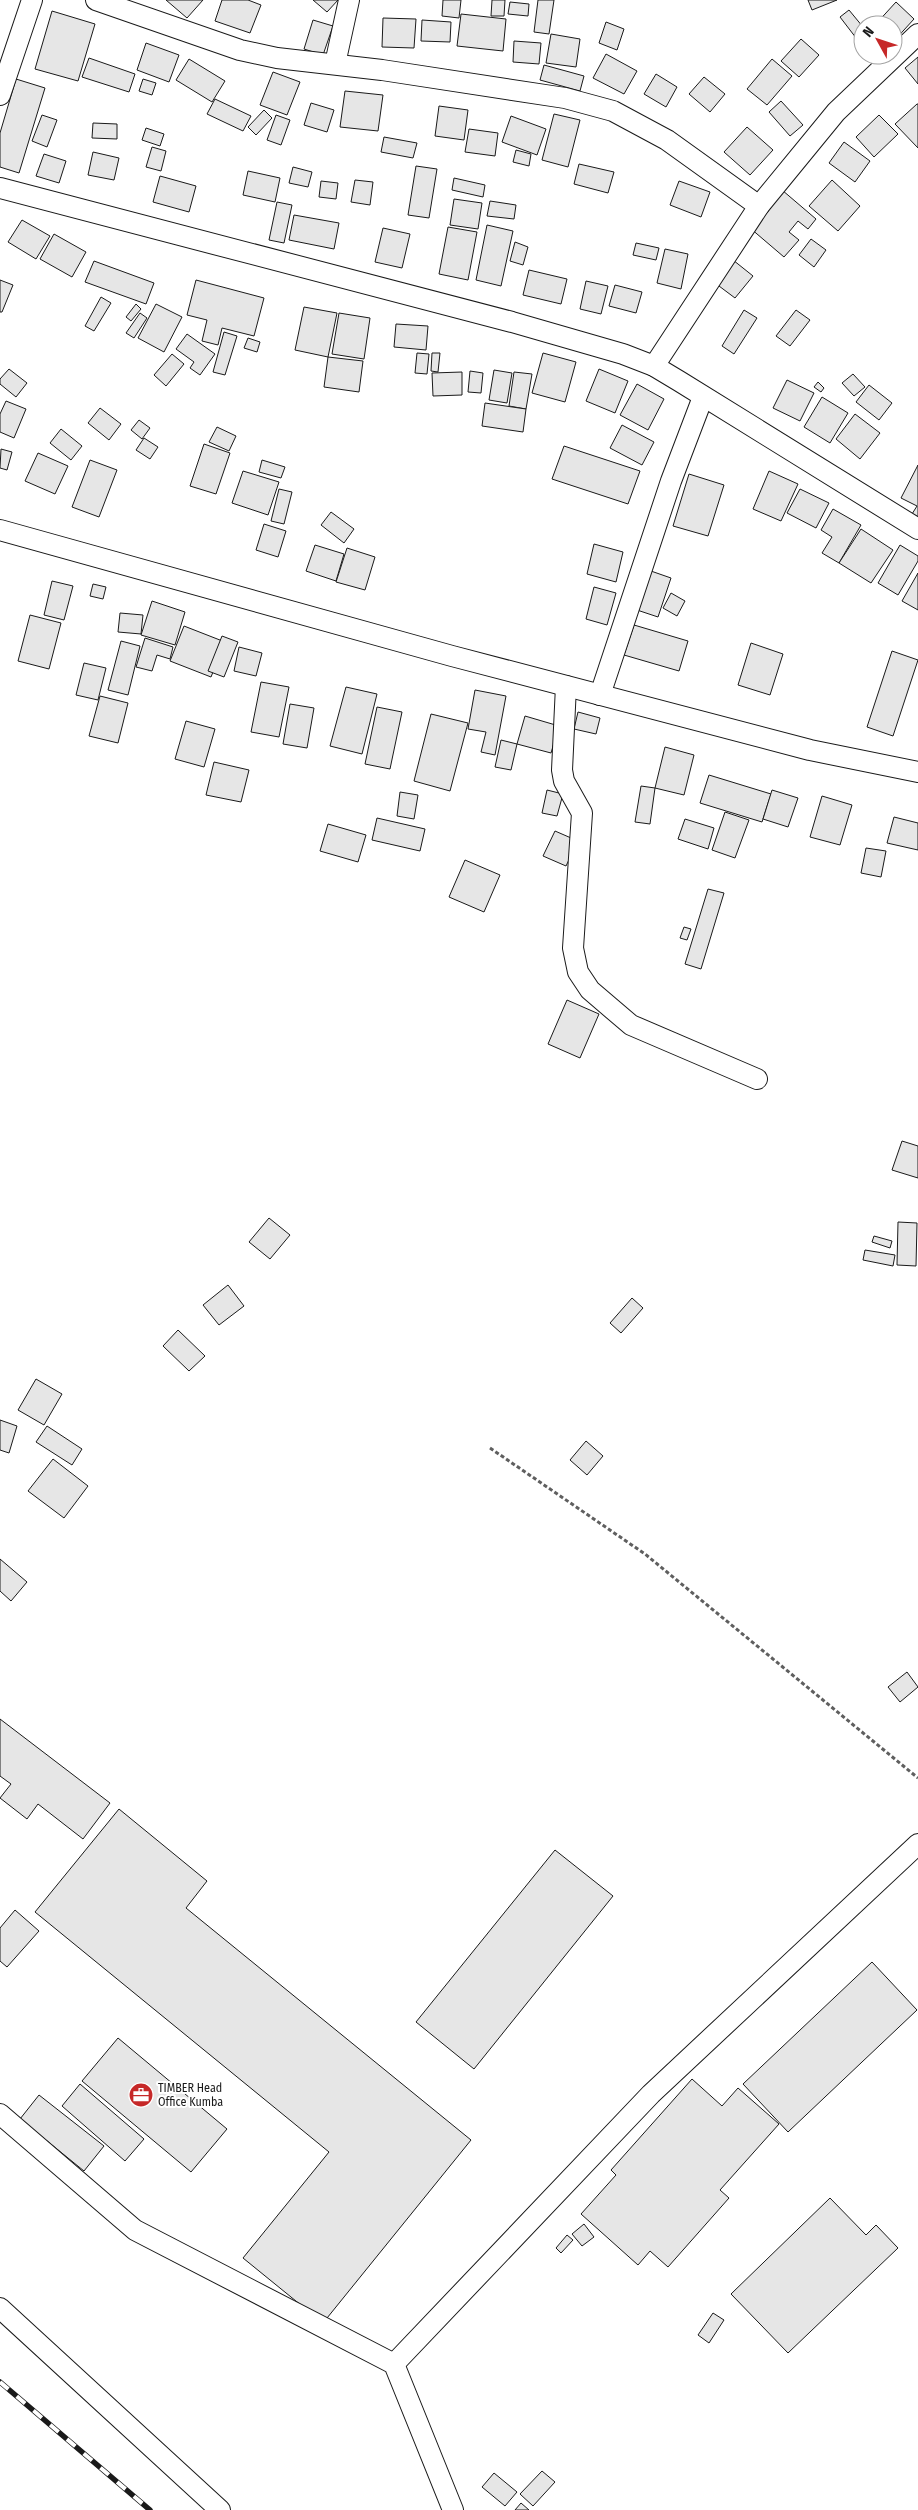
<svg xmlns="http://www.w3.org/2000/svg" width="918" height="2510" font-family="'Fira Sans Condensed',sans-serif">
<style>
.building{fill:#e6e6e6;stroke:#1a1a1a}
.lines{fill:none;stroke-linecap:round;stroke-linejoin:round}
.minor-casing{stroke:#1a1a1a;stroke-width:22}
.path{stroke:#5f5f5f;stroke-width:3;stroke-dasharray:4 2.5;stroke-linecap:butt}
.minor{stroke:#fff;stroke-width:20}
.rail-casing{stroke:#1a1a1a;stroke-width:5.5}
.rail{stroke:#fff;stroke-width:4;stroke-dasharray:11;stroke-linecap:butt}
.labels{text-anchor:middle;stroke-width:4;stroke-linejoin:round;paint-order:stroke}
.poi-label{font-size:12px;fill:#1a1a1a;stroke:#fff;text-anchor:start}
</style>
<rect width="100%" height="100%" fill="#fff"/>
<!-- building -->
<g class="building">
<polygon points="166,0 203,0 187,18"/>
<polygon points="222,0 248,0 261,5 250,33 215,21"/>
<polygon points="313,0 338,0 327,12"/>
<polygon points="443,0 461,0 459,18 442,16"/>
<polygon points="492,0 505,0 504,16 491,16"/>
<polygon points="538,0 554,0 549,34 534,32"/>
<polygon points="808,0 837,0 812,10"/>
<polygon points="510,2 529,4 528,16 508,14"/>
<polygon points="896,2 914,19 893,42 893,25 875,25"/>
<polygon points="849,10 863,27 863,47 840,17"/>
<polygon points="52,11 95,24 78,81 35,69"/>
<polygon points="461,14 506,19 503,51 457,46"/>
<polygon points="383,18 416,19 414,48 382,47"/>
<polygon points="313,20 333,26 323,55 304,49"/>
<polygon points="422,20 451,22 450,42 421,41"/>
<polygon points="606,22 624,29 617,50 599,43"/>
<polygon points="551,34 580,39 576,67 546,63"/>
<polygon points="801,39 819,55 799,77 781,61"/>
<polygon points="514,41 541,43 539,64 513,62"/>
<polygon points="146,43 179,55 169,82 137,70"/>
<polygon points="606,54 637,71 624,94 593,78"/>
<polygon points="918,57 918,84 905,68"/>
<polygon points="89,58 135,74 129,92 82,77"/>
<polygon points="189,59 225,81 212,102 176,80"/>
<polygon points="772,59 792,76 767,105 747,89"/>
<polygon points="544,65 584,76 580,91 540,80"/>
<polygon points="273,72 300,82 287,115 260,105"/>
<polygon points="656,74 677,87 666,107 644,94"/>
<polygon points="704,77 725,94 710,112 689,94"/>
<polygon points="16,79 45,88 19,173 0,167 0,133"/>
<polygon points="143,79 156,83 152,95 139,91"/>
<polygon points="345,91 383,95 378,131 340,127"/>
<polygon points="215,99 251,116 243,131 207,114"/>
<polygon points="781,101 803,125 790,136 769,112"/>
<polygon points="311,103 334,110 327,132 304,125"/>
<polygon points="917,104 918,104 918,148 895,124"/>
<polygon points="439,106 468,110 464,140 435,136"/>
<polygon points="264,110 272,118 256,135 248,127"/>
<polygon points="554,114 580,120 568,167 542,160"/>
<polygon points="42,115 57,120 47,147 32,141"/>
<polygon points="276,115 290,120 281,145 267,140"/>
<polygon points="879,115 898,134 874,157 856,137"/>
<polygon points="511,116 546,129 537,155 502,142"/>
<polygon points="93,123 117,124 117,139 92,138"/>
<polygon points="747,127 773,150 750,175 724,152"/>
<polygon points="146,128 164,134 160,146 142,140"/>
<polygon points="469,129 498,133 495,156 465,152"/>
<polygon points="384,137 417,143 413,158 381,152"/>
<polygon points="844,142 870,161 855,182 829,163"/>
<polygon points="152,147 166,151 161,171 146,167"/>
<polygon points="516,150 531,154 529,166 513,162"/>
<polygon points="93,152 119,158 114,180 88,175"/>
<polygon points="44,154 66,161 59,183 36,176"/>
<polygon points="579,164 614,172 608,193 574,184"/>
<polygon points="416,166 437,169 429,218 408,215"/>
<polygon points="293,167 312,172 308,187 289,183"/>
<polygon points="248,171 280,178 275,202 243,195"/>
<polygon points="160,176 196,186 189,212 153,202"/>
<polygon points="454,178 485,185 483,197 452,190"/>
<polygon points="355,180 373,182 370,205 351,202"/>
<polygon points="832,180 860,206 838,231 809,206"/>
<polygon points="321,181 338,183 336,199 319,197"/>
<polygon points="679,181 710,192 701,217 670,205"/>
<polygon points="782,190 816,219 808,229 798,221 789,232 799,240 784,257 750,228"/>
<polygon points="454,199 482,203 478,229 450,225"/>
<polygon points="490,201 516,205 514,219 487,216"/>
<polygon points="277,202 292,205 284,243 269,240"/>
<polygon points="294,215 339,223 334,249 289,240"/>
<polygon points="22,220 50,236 36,259 8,242"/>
<polygon points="487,225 513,231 501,286 476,280"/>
<polygon points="448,227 477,232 468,280 439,274"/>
<polygon points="383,228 410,234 402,268 375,262"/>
<polygon points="54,234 86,252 72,277 40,259"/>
<polygon points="811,239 826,250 814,267 799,255"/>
<polygon points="515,242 528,247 523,265 510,261"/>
<polygon points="636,243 659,248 656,260 633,255"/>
<polygon points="665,249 688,254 681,289 657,283"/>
<polygon points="733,260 753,276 735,298 715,283"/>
<polygon points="94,261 154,283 146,304 85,282"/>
<polygon points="529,270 567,279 561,304 523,295"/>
<polygon points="0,280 13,285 2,312 0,312"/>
<polygon points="196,280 264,298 254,336 222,328 218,345 202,341 207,320 187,315"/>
<polygon points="586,281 608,286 601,314 580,309"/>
<polygon points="615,285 642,292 636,313 609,306"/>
<polygon points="101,297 111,303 94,331 85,326"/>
<polygon points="136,304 141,309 131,321 126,317"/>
<polygon points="156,304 182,317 164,352 138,338"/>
<polygon points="304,307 337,313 328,357 295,350"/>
<polygon points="744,310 757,318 734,354 722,346"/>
<polygon points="796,310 810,320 790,346 776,336"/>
<polygon points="140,313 147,318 134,338 126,333"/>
<polygon points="339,313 370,318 364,359 332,354"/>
<polygon points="396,324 428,326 426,350 394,347"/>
<polygon points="224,332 237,336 225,375 213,372"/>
<polygon points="187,334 215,354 200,375 190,368 194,362 176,349"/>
<polygon points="248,338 260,342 257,352 244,348"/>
<polygon points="417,353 429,354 427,374 415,373"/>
<polygon points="432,353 440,353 438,372 431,371"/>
<polygon points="543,353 576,362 565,402 532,393"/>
<polygon points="172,354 184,364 166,386 154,375"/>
<polygon points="328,357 363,361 359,392 324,387"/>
<polygon points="9,369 27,383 16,397 0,384 0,379"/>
<polygon points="599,369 628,381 615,413 586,401"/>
<polygon points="494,370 512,373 507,403 489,400"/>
<polygon points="470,371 483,373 481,393 468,392"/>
<polygon points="462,372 462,395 433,396 432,373"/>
<polygon points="514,372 532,374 526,409 509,406"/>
<polygon points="853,374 865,387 854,396 842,383"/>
<polygon points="787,380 814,393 800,421 773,408"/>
<polygon points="818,382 824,388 821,392 814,387"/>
<polygon points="637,384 664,399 648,430 620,415"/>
<polygon points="869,385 892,403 879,420 856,402"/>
<polygon points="822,397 848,413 830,443 804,427"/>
<polygon points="6,401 26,409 14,438 0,432 0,414"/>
<polygon points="485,403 526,409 523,432 482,426"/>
<polygon points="100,408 121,424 109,440 88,423"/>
<polygon points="855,414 880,433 860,459 836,439"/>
<polygon points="139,420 150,428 142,439 131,430"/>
<polygon points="622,425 654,442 642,465 610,448"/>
<polygon points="217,427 236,436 229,451 209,442"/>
<polygon points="61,429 82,446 71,460 50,443"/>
<polygon points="144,438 158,447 150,459 136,450"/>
<polygon points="204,444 230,453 216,494 190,486"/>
<polygon points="564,446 640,471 628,504 552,479"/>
<polygon points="1,449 12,452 7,470 0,468"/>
<polygon points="38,453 68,466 55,494 25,481"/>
<polygon points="90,460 117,470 99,517 72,507"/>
<polygon points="262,460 285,467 281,478 259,472"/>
<polygon points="918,465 918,517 912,514 917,506 901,498"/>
<polygon points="243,471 279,482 268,515 232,503"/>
<polygon points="769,471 798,484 781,521 753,509"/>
<polygon points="689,474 724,485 708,536 673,526"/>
<polygon points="279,489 292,492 284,524 271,521"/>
<polygon points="800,489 829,503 816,528 787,513"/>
<polygon points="833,509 861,525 839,563 822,553 832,537 821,530"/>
<polygon points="331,512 354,529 344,543 321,525"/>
<polygon points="264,524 286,531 278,557 256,550"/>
<polygon points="861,529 893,550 871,583 839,563"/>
<polygon points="594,544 623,552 616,582 587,574"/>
<polygon points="315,545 344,554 336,581 306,571"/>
<polygon points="900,545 918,556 918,561 898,595 878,583"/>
<polygon points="347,548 375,557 365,590 336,582"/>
<polygon points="648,570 671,578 658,617 634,609"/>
<polygon points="918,573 918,610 902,601"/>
<polygon points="52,581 73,586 64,620 44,615"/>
<polygon points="93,584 106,587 103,599 90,596"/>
<polygon points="594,587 616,593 607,625 586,619"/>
<polygon points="671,593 685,601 677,616 663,608"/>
<polygon points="152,601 185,612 175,645 141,635"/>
<polygon points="120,613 143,615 141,634 118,632"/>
<polygon points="30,615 61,623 49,669 18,661"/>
<polygon points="634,625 688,641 679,671 624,655"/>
<polygon points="184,626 225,642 211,677 170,661"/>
<polygon points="222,636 238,642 224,677 208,671"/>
<polygon points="145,638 173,647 170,659 157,655 152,671 136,667"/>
<polygon points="121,641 140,646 128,695 108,690"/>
<polygon points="751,643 783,654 770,695 738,685"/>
<polygon points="239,647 262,653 256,676 234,671"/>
<polygon points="892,651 918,660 893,736 867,727"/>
<polygon points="84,663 106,668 98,700 76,695"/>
<polygon points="261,682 289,687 279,737 251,732"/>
<polygon points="346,687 377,694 362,754 330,746"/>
<polygon points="475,690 506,696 495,755 481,752 486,732 468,729"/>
<polygon points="100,696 128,703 118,743 89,736"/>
<polygon points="290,704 314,708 307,748 283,744"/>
<polygon points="377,707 402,712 390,769 365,764"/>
<polygon points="578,712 600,718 596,734 574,729"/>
<polygon points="431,714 468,723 450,791 414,781"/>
<polygon points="525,716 559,726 551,753 517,744"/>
<polygon points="186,721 215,729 204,767 175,759"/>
<polygon points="501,740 517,744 511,770 495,767"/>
<polygon points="665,747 694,755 684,795 655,788"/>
<polygon points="214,762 249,770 241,802 206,795"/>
<polygon points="709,775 771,794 762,822 700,803"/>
<polygon points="641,786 655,788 650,824 635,822"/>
<polygon points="547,790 563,794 557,816 542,813"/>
<polygon points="772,790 798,798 788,827 763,819"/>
<polygon points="400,792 418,795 414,819 397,816"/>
<polygon points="822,796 852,805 840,845 810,837"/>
<polygon points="725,812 749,820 735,858 712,850"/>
<polygon points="894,817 918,823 918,850 887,843"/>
<polygon points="377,818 425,829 420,851 372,840"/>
<polygon points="685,819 714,828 708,849 678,839"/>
<polygon points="328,824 366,835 358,862 320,851"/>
<polygon points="555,831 578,841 566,866 543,856"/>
<polygon points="866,848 886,851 881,877 861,873"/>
<polygon points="465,860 500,875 484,912 449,897"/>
<polygon points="708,889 724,893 701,969 685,964"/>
<polygon points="684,927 691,929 687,940 680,938"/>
<polygon points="567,1000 599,1014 580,1058 548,1044"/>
<polygon points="902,1141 918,1146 918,1178 892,1170"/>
<polygon points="269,1218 290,1235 270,1259 249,1242"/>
<polygon points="898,1222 917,1223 916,1266 897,1265"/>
<polygon points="874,1236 892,1241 890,1248 872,1242"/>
<polygon points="865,1250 895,1255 893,1266 863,1260"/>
<polygon points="228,1285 244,1306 219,1325 203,1305"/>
<polygon points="632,1298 643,1308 621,1333 610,1323"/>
<polygon points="178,1330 205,1356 189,1371 163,1346"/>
<polygon points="36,1379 62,1394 44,1425 18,1410"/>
<polygon points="0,1420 17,1426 9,1453 0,1450"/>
<polygon points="47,1426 82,1449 72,1465 36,1442"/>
<polygon points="586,1441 603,1456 587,1475 570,1460"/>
<polygon points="53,1459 88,1486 64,1518 28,1491"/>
<polygon points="0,1559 27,1582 11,1601 0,1591"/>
<polygon points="907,1672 918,1687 900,1702 888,1687"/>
<polygon points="0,1719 110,1803 83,1839 38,1804 27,1819 0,1798 11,1784 0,1776"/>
<polygon points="119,1809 207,1881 186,1908 471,2140 323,2323 243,2258 329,2152 35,1912"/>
<polygon points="555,1850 613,1896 474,2069 416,2022"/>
<polygon points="15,1910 39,1931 7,1967 0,1961 0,1928"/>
<polygon points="872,1962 917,2010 788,2132 743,2084"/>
<polygon points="118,2038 227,2129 191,2172 82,2081"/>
<polygon points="692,2079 722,2106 738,2088 779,2124 720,2190 729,2198 668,2267 650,2251 638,2265 581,2214 616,2175 611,2170"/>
<polygon points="80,2084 144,2139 125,2161 62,2106"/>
<polygon points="39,2095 104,2146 84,2171 20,2119"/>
<polygon points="830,2198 866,2235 876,2225 898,2248 788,2353 731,2294"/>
<polygon points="584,2224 594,2237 582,2246 572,2234"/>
<polygon points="567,2235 573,2240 561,2253 556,2248"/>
<polygon points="713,2313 724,2320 709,2343 698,2335"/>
<polygon points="542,2471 555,2482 533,2506 520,2494"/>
<polygon points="494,2473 517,2492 505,2506 482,2487"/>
<polygon points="521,2503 529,2510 515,2510"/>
</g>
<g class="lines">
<defs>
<g id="minor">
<polyline points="96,0 240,50 277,58 382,70 565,98 613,111 667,140 759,206"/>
<polyline points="335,64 349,0"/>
<polyline points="0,95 32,0"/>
<polyline points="0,188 512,322 623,354 654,366 679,381 918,529"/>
<polyline points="654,366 759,206 836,112 918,34"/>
<polyline points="0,530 452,656 810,750 918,772"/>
<polyline points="566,686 562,770 564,781 582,813 573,948 578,972 590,990 631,1025 757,1079"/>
<polyline points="600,695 671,481 703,397"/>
<polyline points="0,2114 135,2230 394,2364 453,2510"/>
<polyline points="0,2308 220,2510"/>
<polyline points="394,2364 651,2094 918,1844"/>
</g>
</defs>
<!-- minor casing -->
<use href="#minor" class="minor-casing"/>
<!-- path -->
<polyline class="path" points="490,1448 645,1554 918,1778"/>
<!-- minor -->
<use href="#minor" class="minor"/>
<defs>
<polyline id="rail" points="0,2382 150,2510"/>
</defs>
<!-- rail casing -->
<use href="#rail" class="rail-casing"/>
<!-- rail -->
<use href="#rail" class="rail"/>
</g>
<!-- icons -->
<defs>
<symbol id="office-disc" viewBox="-11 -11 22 22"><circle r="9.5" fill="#c62828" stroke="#fff"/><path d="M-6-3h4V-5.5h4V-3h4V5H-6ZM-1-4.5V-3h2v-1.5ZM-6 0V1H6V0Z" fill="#fff"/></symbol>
</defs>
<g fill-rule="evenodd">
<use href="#office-disc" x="127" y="2081" width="28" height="28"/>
</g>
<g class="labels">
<!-- poi labels -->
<g class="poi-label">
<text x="158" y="2092">TIMBER Head<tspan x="158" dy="14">Office Kumba</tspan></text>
</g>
</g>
<!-- north arrow -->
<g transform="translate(878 40) rotate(310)"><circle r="24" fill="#ffffff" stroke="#a3a3a3"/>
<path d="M0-4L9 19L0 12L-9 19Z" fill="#c62828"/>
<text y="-8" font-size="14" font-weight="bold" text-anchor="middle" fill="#1a1a1a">N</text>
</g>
</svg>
